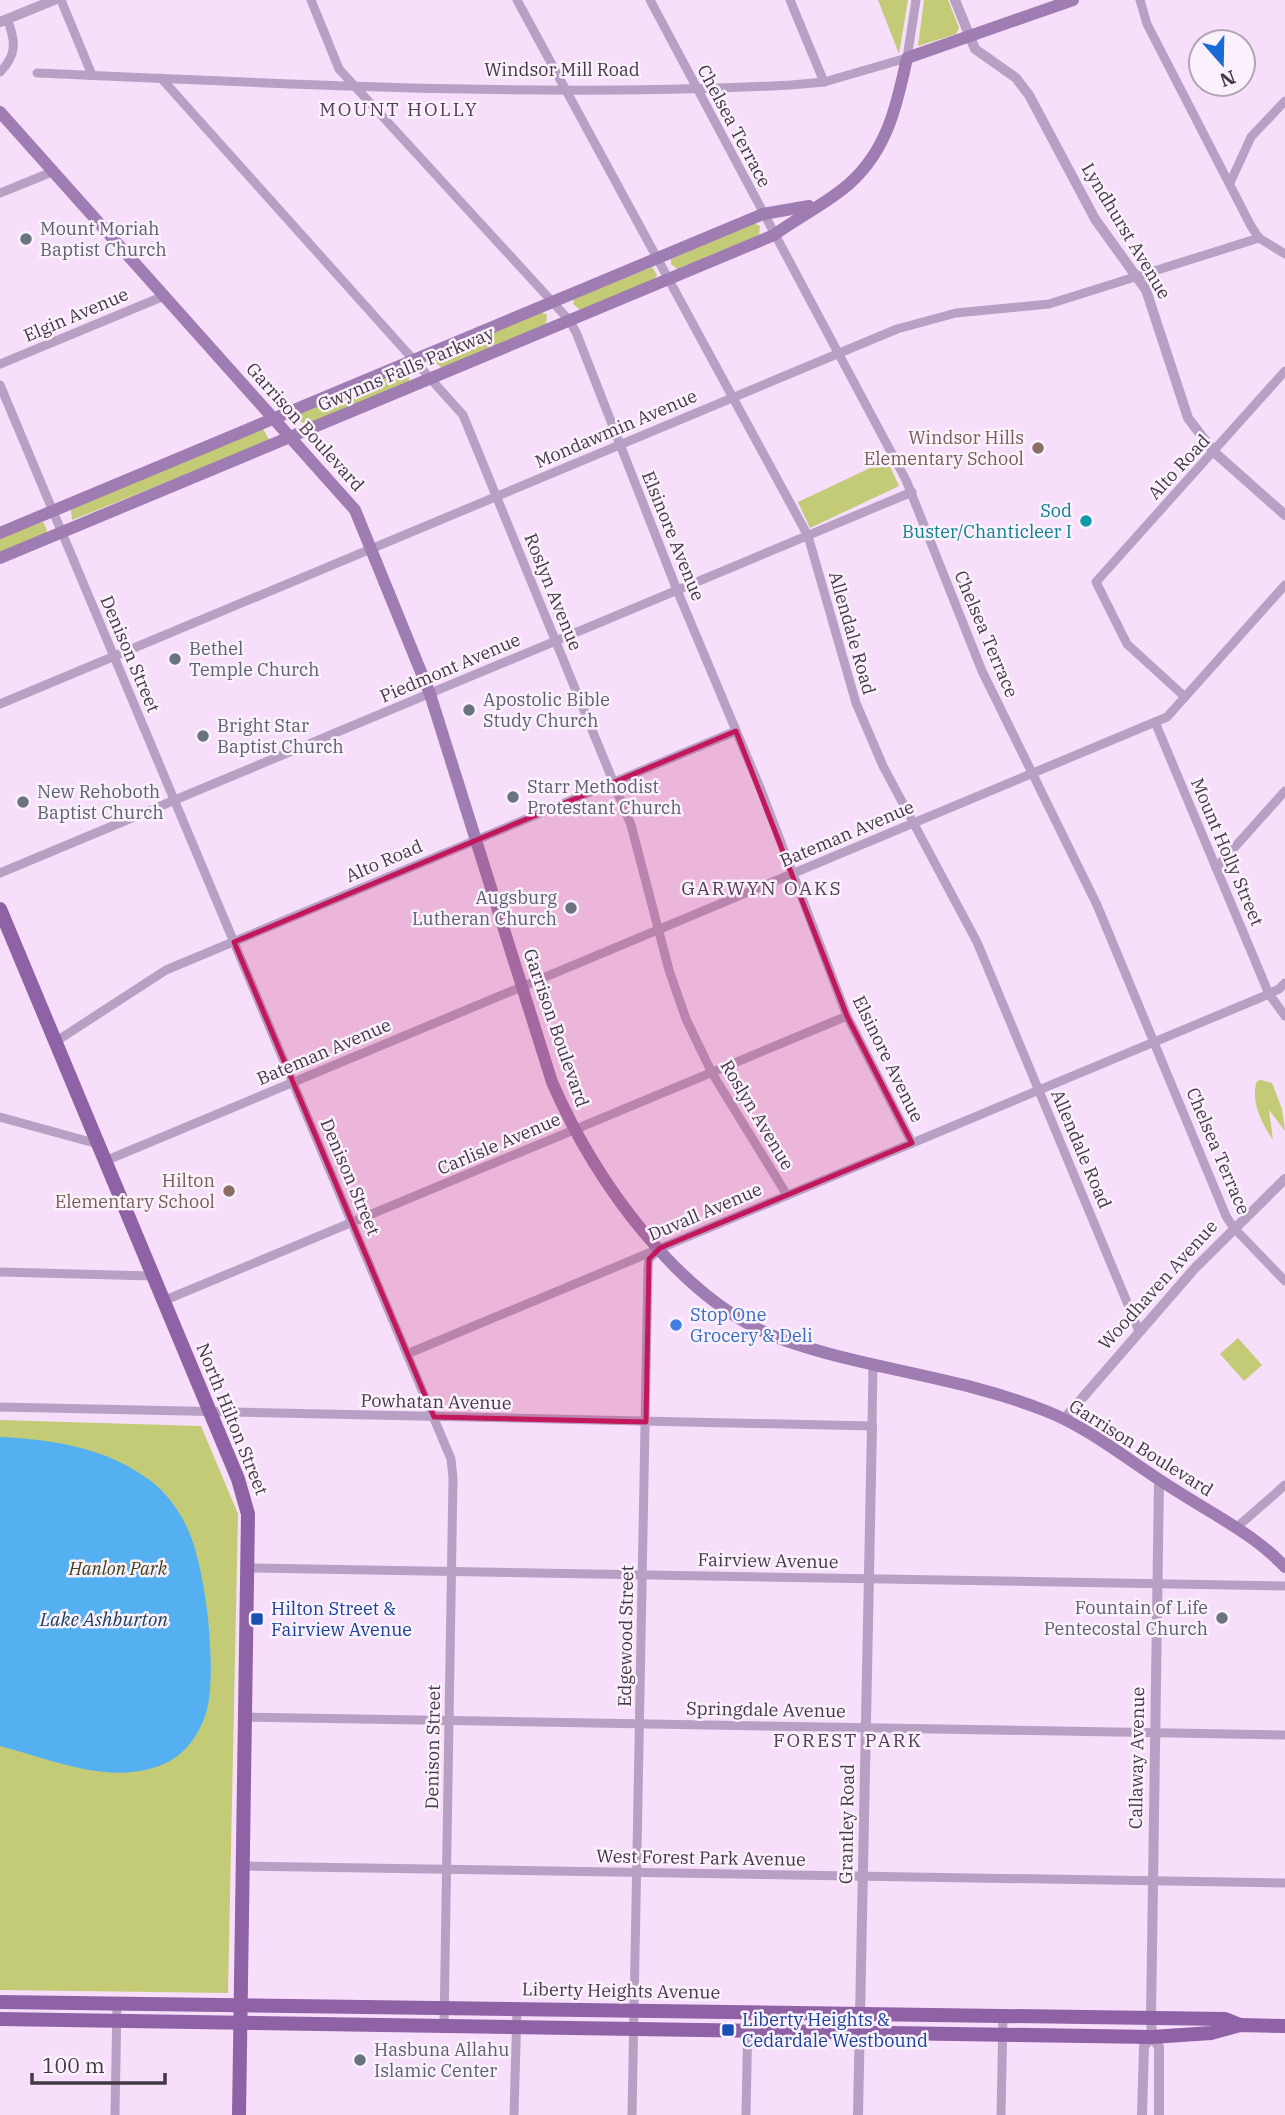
<svg xmlns="http://www.w3.org/2000/svg" width="1285" height="2115" font-family="'IBM Plex Serif',serif">
<style>
.green{fill:#c4cb76}
.water{fill:#55b0f1}
.lines{fill:none;stroke-linecap:round;stroke-linejoin:round}
.minor{stroke:#b7a0c4;stroke-width:9}
.tertiary{stroke:#b7a0c4;stroke-width:10}
.secondary{stroke:#9f7cb2;stroke-width:12}
.primary{stroke:#8e62a4;stroke-width:14}
.marked{fill:#c2185b;fill-opacity:0.2;stroke:#c2185b;stroke-width:5;stroke-linejoin:round}
.worship-dot{fill:#6b7280;stroke:#fbf1fd;stroke-width:2.5}
.education-dot{fill:#8d6e63;stroke:#fbf1fd;stroke-width:2.5}
.culture-dot{fill:#0f9aa8;stroke:#fbf1fd;stroke-width:2.5}
.shop-dot{fill:#3f7fe0;stroke:#fbf1fd;stroke-width:2.5}
.transit-dot{fill:#1a4fb4;stroke:#fbf1fd;stroke-width:2.5}
.labels{text-anchor:middle;stroke-width:5;stroke-linejoin:round;paint-order:stroke}
.street-label{font-size:18px;fill:#423944;stroke:#fbf1fd}
.worship-label{font-size:18px;fill:#5b616d;stroke:#fbf1fd;text-anchor:start}
.education-label{font-size:18px;fill:#785e54;stroke:#fbf1fd;text-anchor:end}
.culture-label{font-size:18px;fill:#0d838f;stroke:#fbf1fd;text-anchor:end}
.shop-label{font-size:18px;fill:#366cbe;stroke:#fbf1fd;text-anchor:start}
.park-label{font-size:18px;font-style:italic;fill:#404318;stroke:#fbf1fd}
.transit-label{font-size:18px;fill:#164399;stroke:#fbf1fd;text-anchor:start}
.neighbourhood-label{font-size:19px;letter-spacing:2px;fill:#533f57;stroke:#fbf1fd}
.water-label{font-size:19px;font-style:italic;fill:#1b415b;stroke:#fbf1fd}
</style>
<rect width="100%" height="100%" fill="#f7defb"/>
<!-- green -->
<g class="green">
<polygon points="878,0 908,0 899,54"/>
<polygon points="924,0 948,0 959,28 956,34 918,46"/>
<polygon points="754,223 760,226 759,235 677,269 671,264 671,259"/>
<polygon points="652,267 657,275 655,279 580,310 573,304 574,299"/>
<polygon points="542,312 547,315 546,324 442,368 435,362 436,357"/>
<polygon points="404,369 409,372 409,382 305,425 298,419 298,414"/>
<polygon points="263,429 270,441 72,520 71,508"/>
<polygon points="887,460 899,486 810,528 798,502"/>
<polygon points="43,522 47,530 45,534 0,553 0,537"/>
<path d="M1261 1080 1272 1083 1282 1109 1285 1131 1269 1110 1273 1140C1262 1124 1250 1101 1257 1081Z"/>
<polygon points="1238,1338 1262,1365 1244,1381 1220,1354"/>
<polygon points="0,1420 201,1426 238,1514 228,1993 0,1990"/>
</g>
<!-- water -->
<path class="water" d="M0 1437C55 1440 105 1447 151 1481 167 1493 181 1513 189 1532 206 1572 216 1662 208 1705 204 1726 190 1750 170 1761 116 1789 54 1760 0 1746Z"/>
<g class="lines">
<!-- minor -->
<g class="minor">
<polyline points="61,0 92,75"/>
<polyline points="311,0 339,69 569,320 576,332 677,590 761,790 847,1016 912,1143"/>
<polyline points="517,0 808,536 856,703 883,766 977,942 1139,1331"/>
<polyline points="650,0 906,480 982,671 1097,905 1226,1216 1233,1227 1285,1281"/>
<polyline points="790,0 824,82"/>
<polyline points="1140,0 1147,24 1251,226 1259,238 1285,254"/>
<path d="M0 72C17 55 16 41 7 19"/>
<path d="M37 73C288 84 541 98 791 85L824 82 907 58 916 0"/>
<polyline points="161,78 463,415 631,825 669,970 686,1019 712,1073 787,1195"/>
<polyline points="1230,183 1251,137 1285,101"/>
<polyline points="0,193 52,172"/>
<polyline points="0,364 164,296"/>
<polyline points="0,385 451,1459 453,1478 444,2025"/>
<polyline points="1185,697 1127,644 1096,582 1285,371"/>
<polyline points="0,704 897,329 956,313 1049,304 1259,238"/>
<polyline points="1155,722 1269,994 1285,1016"/>
<polyline points="1216,868 1285,791"/>
<polyline points="0,873 912,492"/>
<polyline points="55,1042 166,970 736,731"/>
<polyline points="0,1117 98,1144"/>
<polyline points="105,1161 1167,717 1285,585"/>
<polyline points="0,1272 153,1276"/>
<polyline points="163,1301 847,1016"/>
<polyline points="407,1354 1262,997 1279,989 1285,983"/>
<polyline points="0,1407 872,1426 873,1365"/>
<polyline points="1236,1528 1285,1485"/>
<polyline points="250,1568 1285,1586"/>
<polyline points="246,1717 1285,1735"/>
<polyline points="243,1866 1285,1883"/>
<polyline points="115,2115 117,2003"/>
<polyline points="514,2115 517,2009"/>
<polyline points="632,2115 648,1268 649,1259 656,1252"/>
<polyline points="746,2115 748,2012"/>
<polyline points="1001,2115 1003,2016"/>
</g>
<!-- tertiary -->
<g class="tertiary">
<polyline points="955,0 975,49 1016,78 1029,95 1095,219 1146,290 1188,418 1214,452 1285,515"/>
<polyline points="0,22 54,0"/>
<polyline points="1064,1419 1195,1268 1285,1179"/>
<polyline points="858,2115 872,1426"/>
<polyline points="1142,2115 1144,2046 1152,2037"/>
<polyline points="1159,2115 1159,2047 1152,2037 1151,2018 1159,1480"/>
</g>
<!-- secondary -->
<g class="secondary">
<path d="M0 112 355 510 430 694 552 1082C594 1179 680 1303 784 1340 869 1370 962 1377 1046 1411 1092 1429 1134 1465 1177 1491 1214 1515 1255 1535 1285 1567"/>
<polyline points="0,533 763,214 809,206"/>
<path d="M0 558 774 235C798 217 828 203 850 183 887 150 897 105 907 58L1073 0"/>
</g>
<!-- primary -->
<g class="primary">
<polyline points="0,909 238,1479 248,1514 239,2115"/>
<polyline points="0,2002 1225,2019 1240,2025"/>
<polyline points="0,2019 1152,2037 1211,2033 1240,2025 1285,2026"/>
</g>
</g>
<!-- marked area -->
<path class="marked" d="M736 731 847 1016 912 1143 660 1248 649 1259 646 1422 434 1417 234 942Z"/>
<!-- markers -->
<g class="worship-dot">
<circle cx="26" cy="239" r="7"/>
<circle cx="175" cy="659" r="7"/>
<circle cx="469" cy="710" r="7"/>
<circle cx="203" cy="736" r="7"/>
<circle cx="513" cy="797" r="7"/>
<circle cx="23" cy="802" r="7"/>
<circle cx="571" cy="908" r="7"/>
<circle cx="1222" cy="1618" r="7"/>
<circle cx="360" cy="2060" r="7"/>
</g>
<g class="education-dot">
<circle cx="1038" cy="448" r="7"/>
<circle cx="229" cy="1191" r="7"/>
</g>
<circle class="culture-dot" cx="1086" cy="521" r="7"/>
<circle class="shop-dot" cx="676" cy="1325" r="7"/>
<g class="transit-dot">
<rect x="250" y="1612" width="14" height="14" rx="3.5"/>
<rect x="721" y="2023" width="14" height="14" rx="3.5"/>
</g>
<g class="labels">
<!-- street labels -->
<g class="street-label">
<text x="562" y="76">Windsor Mill Road</text>
<text transform="translate(734 126) rotate(62)" y="6">Chelsea Terrace</text>
<text transform="translate(1126 231) rotate(59)" y="6">Lyndhurst Avenue</text>
<text transform="translate(76 315) rotate(-23)" y="6">Elgin Avenue</text>
<text transform="translate(406 369) rotate(-23)" y="6">Gwynns Falls Parkway</text>
<text transform="translate(305 427) rotate(48)" y="6">Garrison Boulevard</text>
<text transform="translate(616 429) rotate(-23)" y="6">Mondawmin Avenue</text>
<text transform="translate(1179 467) rotate(-47)" y="6">Alto Road</text>
<text transform="translate(673 536) rotate(68)" y="6">Elsinore Avenue</text>
<text transform="translate(553 592) rotate(68)" y="6">Roslyn Avenue</text>
<text transform="translate(852 633) rotate(74)" y="6">Allendale Road</text>
<text transform="translate(986 634) rotate(67)" y="6">Chelsea Terrace</text>
<text transform="translate(130 654) rotate(67)" y="6">Denison Street</text>
<text transform="translate(450 668) rotate(-23)" y="6">Piedmont Avenue</text>
<text transform="translate(847 834) rotate(-23)" y="6">Bateman Avenue</text>
<text transform="translate(1227 852) rotate(67)" y="6">Mount Holly Street</text>
<text transform="translate(384 861) rotate(-23)" y="6">Alto Road</text>
<text transform="translate(556 1028) rotate(71)" y="6">Garrison Boulevard</text>
<text transform="translate(324 1052) rotate(-23)" y="6">Bateman Avenue</text>
<text transform="translate(888 1059) rotate(64)" y="6">Elsinore Avenue</text>
<text transform="translate(757 1115) rotate(59)" y="6">Roslyn Avenue</text>
<text transform="translate(499 1144) rotate(-23)" y="6">Carlisle Avenue</text>
<text transform="translate(1081 1149) rotate(67)" y="6">Allendale Road</text>
<text transform="translate(1218 1151) rotate(67)" y="6">Chelsea Terrace</text>
<text transform="translate(350 1177) rotate(67)" y="6">Denison Street</text>
<text transform="translate(705 1212) rotate(-23)" y="6">Duvall Avenue</text>
<text transform="translate(1158 1285) rotate(-48)" y="6">Woodhaven Avenue</text>
<text transform="translate(436 1402) rotate(1)" y="6">Powhatan Avenue</text>
<text transform="translate(232 1419) rotate(68)" y="6">North Hilton Street</text>
<text transform="translate(1141 1448) rotate(32)" y="6">Garrison Boulevard</text>
<text transform="translate(768 1561) rotate(1)" y="6">Fairview Avenue</text>
<text transform="translate(626 1636) rotate(-89)" y="6">Edgewood Street</text>
<text transform="translate(766 1710) rotate(1)" y="6">Springdale Avenue</text>
<text transform="translate(433 1747) rotate(-89)" y="6">Denison Street</text>
<text transform="translate(1137 1758) rotate(-89)" y="6">Callaway Avenue</text>
<text transform="translate(847 1824) rotate(-89)" y="6">Grantley Road</text>
<text transform="translate(701 1858) rotate(1)" y="6">West Forest Park Avenue</text>
<text transform="translate(621 1991) rotate(1)" y="6">Liberty Heights Avenue</text>
</g>
<!-- worship labels -->
<g class="worship-label">
<text x="40" y="235">Mount Moriah<tspan x="40" dy="21">Baptist Church</tspan></text>
<text x="189" y="655">Bethel<tspan x="189" dy="21">Temple Church</tspan></text>
<text x="483" y="706">Apostolic Bible<tspan x="483" dy="21">Study Church</tspan></text>
<text x="217" y="732">Bright Star<tspan x="217" dy="21">Baptist Church</tspan></text>
<text x="527" y="793">Starr Methodist<tspan x="527" dy="21">Protestant Church</tspan></text>
<text x="37" y="798">New Rehoboth<tspan x="37" dy="21">Baptist Church</tspan></text>
<text x="557" y="904" text-anchor="end">Augsburg<tspan x="557" dy="21">Lutheran Church</tspan></text>
<text x="1208" y="1614" text-anchor="end">Fountain of Life<tspan x="1208" dy="21">Pentecostal Church</tspan></text>
<text x="374" y="2056">Hasbuna Allahu<tspan x="374" dy="21">Islamic Center</tspan></text>
</g>
<!-- education labels -->
<g class="education-label">
<text x="1024" y="444">Windsor Hills<tspan x="1024" dy="21">Elementary School</tspan></text>
<text x="215" y="1187">Hilton<tspan x="215" dy="21">Elementary School</tspan></text>
</g>
<!-- culture labels -->
<g class="culture-label">
<text x="1072" y="517">Sod<tspan x="1072" dy="21">Buster/Chanticleer I</tspan></text>
</g>
<!-- shop labels -->
<g class="shop-label">
<text x="690" y="1321">Stop One<tspan x="690" dy="21">Grocery &amp; Deli</tspan></text>
</g>
<!-- park labels -->
<g class="park-label">
<text x="118" y="1575">Hanlon Park</text>
</g>
<!-- transit labels -->
<g class="transit-label">
<text x="271" y="1615">Hilton Street &amp;<tspan x="271" dy="21">Fairview Avenue</tspan></text>
<text x="742" y="2026">Liberty Heights &amp;<tspan x="742" dy="21">Cedardale Westbound</tspan></text>
</g>
<!-- neighbourhood labels -->
<g class="neighbourhood-label">
<text x="399" y="116">MOUNT HOLLY</text>
<text x="762" y="895">GARWYN OAKS</text>
<text x="848" y="1747">FOREST PARK</text>
</g>
<!-- water labels -->
<g class="water-label">
<text x="104" y="1626">Lake Ashburton</text>
</g>
</g>
<!-- north arrow -->
<g transform="translate(1222 63) rotate(160)"><circle r="33" fill="#fbf1fd" stroke="#b1a7b3" stroke-width="2"/>
<path d="M0-5L12 26L0 18L-12 26Z" fill="#1a6bd6"/>
<text y="-10" font-size="19" font-weight="bold" text-anchor="middle" fill="#423944">N</text>
</g>
<!-- scale -->
<path d="M32 2073v10h133v-10" fill="none" stroke="#423944" stroke-width="3.5"/>
<text x="42" y="2073" font-size="21" fill="#423944" stroke="#fbf1fd" stroke-width="5" paint-order="stroke">100 m</text>
</svg>
